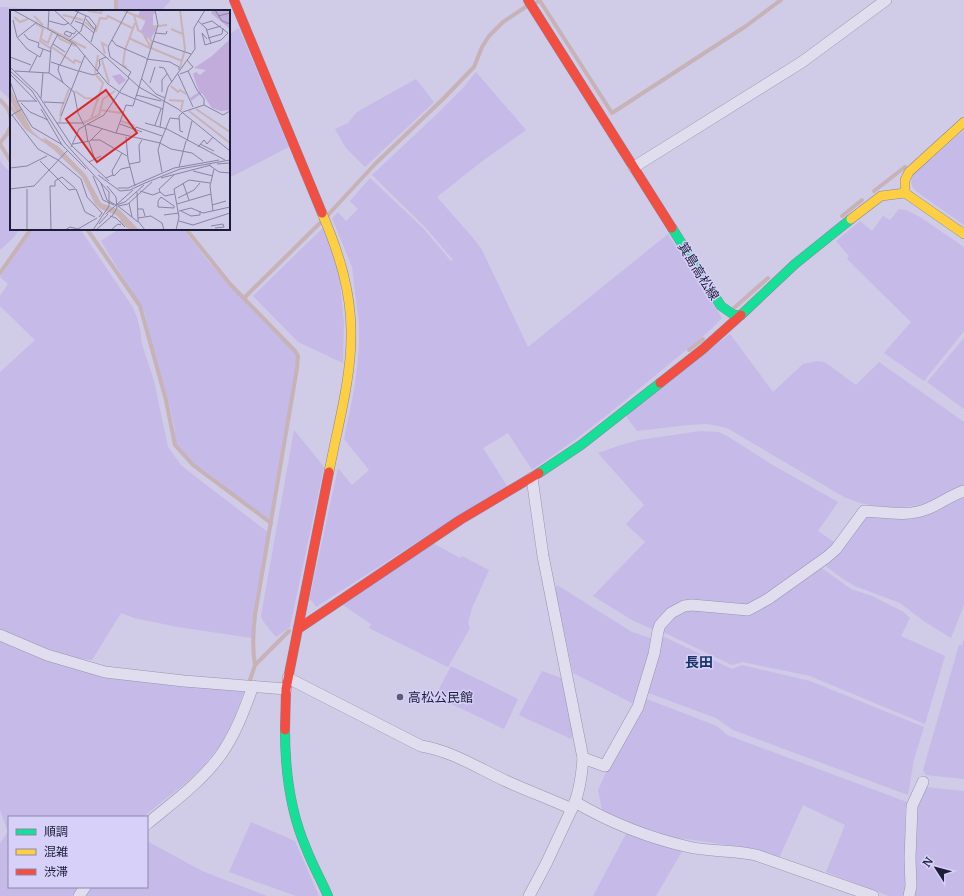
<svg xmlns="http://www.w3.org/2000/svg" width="964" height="896" font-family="Merriweather,'Noto Sans JP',serif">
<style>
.farmland{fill:#c6bae8}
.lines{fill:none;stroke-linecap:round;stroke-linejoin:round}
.stream{stroke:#c7b2b7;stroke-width:4}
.street-casing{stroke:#9795ab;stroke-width:12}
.fast-casing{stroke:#86859b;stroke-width:10}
.slow-casing{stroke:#86859b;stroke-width:10}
.jam-casing{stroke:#86859b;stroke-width:10}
.street{stroke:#e0deee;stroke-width:11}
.fast{stroke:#16e098;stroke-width:9}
.slow{stroke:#ffcf43;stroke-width:9}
.jam{stroke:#f24e42;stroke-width:9}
.poi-dot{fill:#5b5a77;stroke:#d7d0f8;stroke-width:1.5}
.labels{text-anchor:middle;stroke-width:3;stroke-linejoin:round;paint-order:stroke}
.street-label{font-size:13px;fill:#1c1d3b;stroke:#d7d0f8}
.poi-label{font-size:13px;fill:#1c1d3b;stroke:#d7d0f8;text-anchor:start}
.neighbourhood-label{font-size:14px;font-weight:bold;fill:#17336b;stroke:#d7d0f8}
.inset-river{fill:none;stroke:#c7b2b7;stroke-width:2}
.inset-road{fill:none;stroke:#8885a2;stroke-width:1}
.view{fill:#d62828;fill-opacity:0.15;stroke:#d62828;stroke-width:2}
.inset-edge{fill:none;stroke:#1c1d3b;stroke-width:2}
</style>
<rect width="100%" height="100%" fill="#d0cbe7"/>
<!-- farmland -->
<g class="farmland">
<polygon points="116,0 171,0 161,11 116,11"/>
<polygon points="0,7 78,11 11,11 11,100 0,90"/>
<polygon points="239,28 289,147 229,178 229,34"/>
<polygon points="476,72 526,130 481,162 437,197 474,239 482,250 528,347 668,234 722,318 708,332 606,416 576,439 532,470 508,433 483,448 507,486 450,521 316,607 311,600 309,601 338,468 352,485 369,470 344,439 354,390 357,367 359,348 359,324 352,267 332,218 338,212 346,221 358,209 350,201 370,178 423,228 451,261 453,260 425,227 372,175 438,113 463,88"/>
<polygon points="416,79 434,102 365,167 346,148 335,129 348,123 357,112"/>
<polygon points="964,130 964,225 917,192 913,188 911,182 913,175"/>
<polygon points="0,160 3,165 11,173 11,229 20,229 13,238 0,250"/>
<polygon points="899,209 906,210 920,217 964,247 964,331 924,381 884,353 911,322 847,259 849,256 836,241 860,221 872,231 883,216 890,220"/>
<polygon points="324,227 339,274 344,322 343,363 298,342 253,296"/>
<polygon points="33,229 80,229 132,306 137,317 141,334 141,341 154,381 168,447 181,465 192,474 269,533 253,618 252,638 178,627 134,618 121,613 92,660 75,658 41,647 0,629 0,372 35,340 0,306 0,296 8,284 0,277"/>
<polygon points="119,229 183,229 208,261 223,278 292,347 295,352 298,359 270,521 203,472 188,459 179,448 174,439 175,430 169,403 150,339 145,314 101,241"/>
<polygon points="730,334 773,392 803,364 818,361 826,363 856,385 879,362 964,422 964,485 931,503 904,507 881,507 860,503 844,497 727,428 707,424 688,425 637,431 625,415"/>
<polygon points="964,338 964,409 927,382"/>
<polygon points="294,430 324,467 290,627 276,637 263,621 261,616"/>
<polygon points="700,431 719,432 727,436 771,464 838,502 818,531 837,544 756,601 743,606 691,602 654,630 632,620 593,596 645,542 626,524 644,505 598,453 621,445 639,440"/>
<polygon points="964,495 964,605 951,638 925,622 900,603 855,586 843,579 823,564 866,515 880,517"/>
<polygon points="431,542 460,558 462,556 489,570 472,608 468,623 470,628 448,667 369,628 371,624 343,605"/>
<polygon points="819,566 851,589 872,596 902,611 910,618 901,636 945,656 925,724 810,676 742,662 732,665 661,631 669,619 685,609 747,613"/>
<polygon points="557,585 632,632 653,639 636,705 573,673 555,589"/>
<polygon points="660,635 732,669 742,665 810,681 924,727 914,759 908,795 733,730 716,718 646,692"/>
<polygon points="0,638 66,664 244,691 234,718 220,746 200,770 183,785 143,817 9,817 9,887 78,887 72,896 0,896 0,843 8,832 0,810"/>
<polygon points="964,638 964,779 926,775 923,770 959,645 962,645"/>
<polygon points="451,666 518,699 504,729 439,698 437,693"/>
<polygon points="542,671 564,679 573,733 571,739 519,715"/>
<polygon points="644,698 717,726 727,735 907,802 905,812 905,896 889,896 826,872 845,825 803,805 779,858 741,847 666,836 647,830 603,814 598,790 617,748"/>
<polygon points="925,787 964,791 964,896 915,896 914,809"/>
<polygon points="251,822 295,841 319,896 296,896 229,872"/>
<polygon points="627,832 684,848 656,896 593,896"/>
<polygon points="147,841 202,871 267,896 84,896 90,887 147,887"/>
</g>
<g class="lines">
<!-- stream -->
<g class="stream">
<polyline points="537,2 540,1 612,113 746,26 781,0"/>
<polyline points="116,11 116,0"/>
<path d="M0 100C8 108 11 112 11 123"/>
<polyline points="0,143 7,134 11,126"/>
<polyline points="0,144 11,162"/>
<polyline points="874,191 905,167"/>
<polyline points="327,216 375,164 443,99 474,67 482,47 489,36 503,22 527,6"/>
<polyline points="842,216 862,200"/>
<polyline points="87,229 140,306 166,400 175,445 193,465 271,523"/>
<path d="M186 229 230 284 295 351 298 356 297 368 255 615C253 632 252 648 255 665"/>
<polyline points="0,273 31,229"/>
<polyline points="244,298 322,221"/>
<polyline points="733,309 768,278"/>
<polyline points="689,350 703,339"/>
<polyline points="248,686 255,665 289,631"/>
</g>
<defs>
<g id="street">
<polyline points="634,167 802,62 886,0"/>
<polyline points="0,635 47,655 105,672 184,681 286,689"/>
<path d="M288 678 421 746C452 751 478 768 506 781 528 791 550 799 572 809"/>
<path d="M583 758 605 766 638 707 654 654 658 631 660 625 671 613 684 606 692 605 748 610 768 599 827 557 836 549 864 511C884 512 907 517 927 509 940 504 951 495 964 491"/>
<path d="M575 802C611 823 649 838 689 847 711 852 734 850 756 855L873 896"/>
<path d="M147 824C172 803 200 783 220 756 235 735 244 711 253 686"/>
<polyline points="79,896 85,887"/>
<path d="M529 896 546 864 575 802C580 788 582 773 583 758L543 556 532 478"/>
<polyline points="909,896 911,886 910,858 912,806 923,782"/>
</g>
<g id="fast">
<polyline points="672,228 721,306 734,315 741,315 795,264 851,219"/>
<polyline points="539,473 581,445 660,383"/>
<path d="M285 730C285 770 290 811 306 848 312 864 321 880 328 896"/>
</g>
<g id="slow">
<polyline points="905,193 905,180 909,172 964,122"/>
<path d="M322 213C339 253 352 293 351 337 351 380 337 429 329 472"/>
<polyline points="851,219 881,196 905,193 964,234"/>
</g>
<g id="jam">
<polyline points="234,0 322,213"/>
<polyline points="528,0 672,228"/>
<polyline points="660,383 703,349 741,315"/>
<polyline points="298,629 460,520 539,473"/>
<polyline points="285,730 286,689 329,472"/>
</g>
</defs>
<!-- street casing -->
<use href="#street" class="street-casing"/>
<!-- fast casing -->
<use href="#fast" class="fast-casing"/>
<!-- slow casing -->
<use href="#slow" class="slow-casing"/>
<!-- jam casing -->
<use href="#jam" class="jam-casing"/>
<!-- street -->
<use href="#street" class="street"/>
<!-- fast -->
<use href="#fast" class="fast"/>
<!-- slow -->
<use href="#slow" class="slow"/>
<!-- jam -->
<use href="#jam" class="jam"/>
</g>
<!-- markers -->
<circle class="poi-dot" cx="400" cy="697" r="4"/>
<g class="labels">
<!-- street labels -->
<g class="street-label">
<text transform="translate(699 271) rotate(58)" y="5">箕島高松線</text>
</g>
<!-- poi labels -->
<g class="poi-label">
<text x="408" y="702">高松公民館</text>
</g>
<!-- neighbourhood labels -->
<g class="neighbourhood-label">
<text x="699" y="667">長田</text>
</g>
</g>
<!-- overview -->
<g transform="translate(10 10)">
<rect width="220" height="220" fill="#d0cbe7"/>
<path d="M130 0H145L146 3 143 4V17L147 18 140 30 139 27 136 30 131 21 136 10 128 7ZM203 0H220V19L201 3ZM220 29V100L211 101 202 98 192 83 181 91 180 88 189 82 183 64 186 62 190 65 196 60 184 58 202 46ZM110 64 116 70 109 75 102 66Z" fill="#c2acdb"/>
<path d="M0 78 22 121 30 128 35 130 33 127 49 137 76 165 91 193 110 200 129 220H122L106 205 91 199 85 194 72 167 43 139 15 119 0 98V93L7 104 0 90Z" fill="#c7b2b7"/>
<path class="inset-river" d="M113 0 124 5 128 20 133 23 141 38 172 51M78 1 91 3 92 0M53 5 73 10M125 5 136 10M24 6 33 15M4 7 10 12 18 9M75 12 86 21 90 8 96 9 98 6 122 18M26 14 33 18 30 31 40 38M140 17 157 15M39 19 76 38M161 19 173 24M48 25 50 29 66 36M119 28 140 38 142 32 139 26M31 29 38 33 42 22M42 37 64 53 65 50 72 53M95 44 92 33 97 36M92 50 99 73M117 58 113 55 115 40 125 13M170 58 175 39 170 0M85 63 88 45M161 76 168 82 170 80 176 84M65 81 75 88 89 89M159 90 173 91 171 100M186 99 220 122M91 100 111 103M179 101 220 133M81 109 93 73 86 65M111 111 125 116M50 112 51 100 59 79M73 113 89 105 93 89 105 81M110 210 121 220"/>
<path class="inset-road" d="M3 0 65 34 98 74 111 83 125 89M44 0 129 77 168 99 220 141M63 0 79 7 86 16 81 32M205 0 212 11 220 14M76 6 73 14 84 23M208 6 220 3M76 9 85 20M3 10 7 27 17 39 30 47 33 39M39 11 54 15 59 13M188 11 196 18 201 34M61 14 69 0M192 14 202 11 218 23 211 30 195 35 192 23 197 29M38 19 39 0M197 20 211 16M62 23 60 27 54 24 56 21 64 24 66 21M145 23 156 24 157 21M14 24 18 29 29 33 28 37 41 42M8 27 27 12M198 28 212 24 213 18M102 30 106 35 136 48M59 31 71 21 73 14 65 11M143 31 181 44M43 34 55 42M0 47 21 55M136 49 160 52 169 57V60M177 50 183 57 178 61M41 52 68 61M49 55 48 60 53 73M50 55 62 33M149 57 154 58 162 72M1 58 27 83 62 136 99 171M0 61 22 81 55 133 99 182V196L83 220M5 61 39 63 51 71 64 82 68 103 74 115M69 61 83 65 89 63M87 61 90 55 89 50 96 47M19 62 27 46M0 63V71L8 93 22 117 51 134 76 159M39 63 41 37 48 24M168 64 183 97M170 64 178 61 187 80 194 89V95L173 102 169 106 170 121 173 122M1 65 27 92M118 67 121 62 100 47 98 37 118 0M131 68 146 84 155 88M140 73 145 57M129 77 148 15 145 0M129 77 123 96 116 95 106 123 150 133 160 108 169 109M152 82V70L157 64M126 85 151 91M31 88 33 63M126 89 153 99M8 91H26M34 92 54 93M154 92 158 77 185 39 184 18 195 0M11 93 20 102 38 110M194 95 213 105 220 101M31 99 52 135M2 105 28 139 48 150 71 169 77 187M0 106 12 99M51 106 75 45M47 113H73M135 113 157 119 215 150M77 114 106 123M110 114 132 122M75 115 78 132M145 115 151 99M150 117 154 92M125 120 126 117 152 126M116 127 118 149 125 176M81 130H90L117 146M177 131 182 111M79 132 85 150M63 134 80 131 92 119M190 134 204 141M61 137 69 119 94 105 119 68M188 137 194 130 197 134 203 127M30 151 59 180 66 179 75 202 85 207M79 152 91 146M119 154 130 152 129 135 132 130M207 154 220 153M199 155 209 162 220 163M169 157 176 131M0 158 17 156 37 146M183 161 203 166M152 162 148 140 150 133 161 139 182 143 193 151M88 165 110 181 120 180 135 173M103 165 104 166 111 159 120 157M83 166 93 190 104 195M96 168 103 165 102 161 112 143M151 168 201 155M91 173 97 190 106 195 115 192 134 175M135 173 170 159 220 150M173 173 179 190M108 178H118L164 158 209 150M0 179 24 176 57 141M130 181 143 185 150 182 149 179 164 165M127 182 128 211 135 220M150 182 155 186 164 184M77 187 92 203 89 207M151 187 164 196V198L148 197V191ZM168 188 184 180 190 173M119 193 122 207M167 194 201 184M202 195 216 191M108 196 128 212M108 196 118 194 142 172M128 199H133L135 206M169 201 181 198 193 203 220 197M171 201 181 206 190 205V201M203 201 200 176 204 159M96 204 123 180M154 205 169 203M100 206 106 208 115 217M128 208 141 206 152 213 154 220M169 211 183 215 220 203M89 214 98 204M201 216 213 214M205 218 214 217 213 214M17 220V179M41 220 40 176H45V171L52 167 65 178M55 220 60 217 68 219 87 208M86 220 102 206 107 198 106 187 97 176M101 220 108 214 111 215M166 220 169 207 164 179 179 170 200 173"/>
<path class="view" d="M96 80 127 123 87 152 56 109Z"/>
<rect width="220" height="220" class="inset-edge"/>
</g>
<!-- legend -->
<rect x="8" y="816" width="140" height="72" fill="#d7d0f8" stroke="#8c88ac"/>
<rect x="16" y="829" width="20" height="6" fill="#16e098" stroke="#8c88ac"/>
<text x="44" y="836" font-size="12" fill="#1c1d3b">順調</text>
<rect x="16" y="849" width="20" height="6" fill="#ffcf43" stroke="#8c88ac"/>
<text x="44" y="856" font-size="12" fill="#1c1d3b">混雑</text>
<rect x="16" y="869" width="20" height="6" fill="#f24e42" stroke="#8c88ac"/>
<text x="44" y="876" font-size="12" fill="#1c1d3b">渋滞</text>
<!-- north arrow -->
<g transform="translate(936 868) rotate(306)" stroke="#d7d0f8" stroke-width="3" paint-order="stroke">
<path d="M0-3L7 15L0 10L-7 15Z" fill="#1c1d3b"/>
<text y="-6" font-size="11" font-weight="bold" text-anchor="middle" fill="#1c1d3b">N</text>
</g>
</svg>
